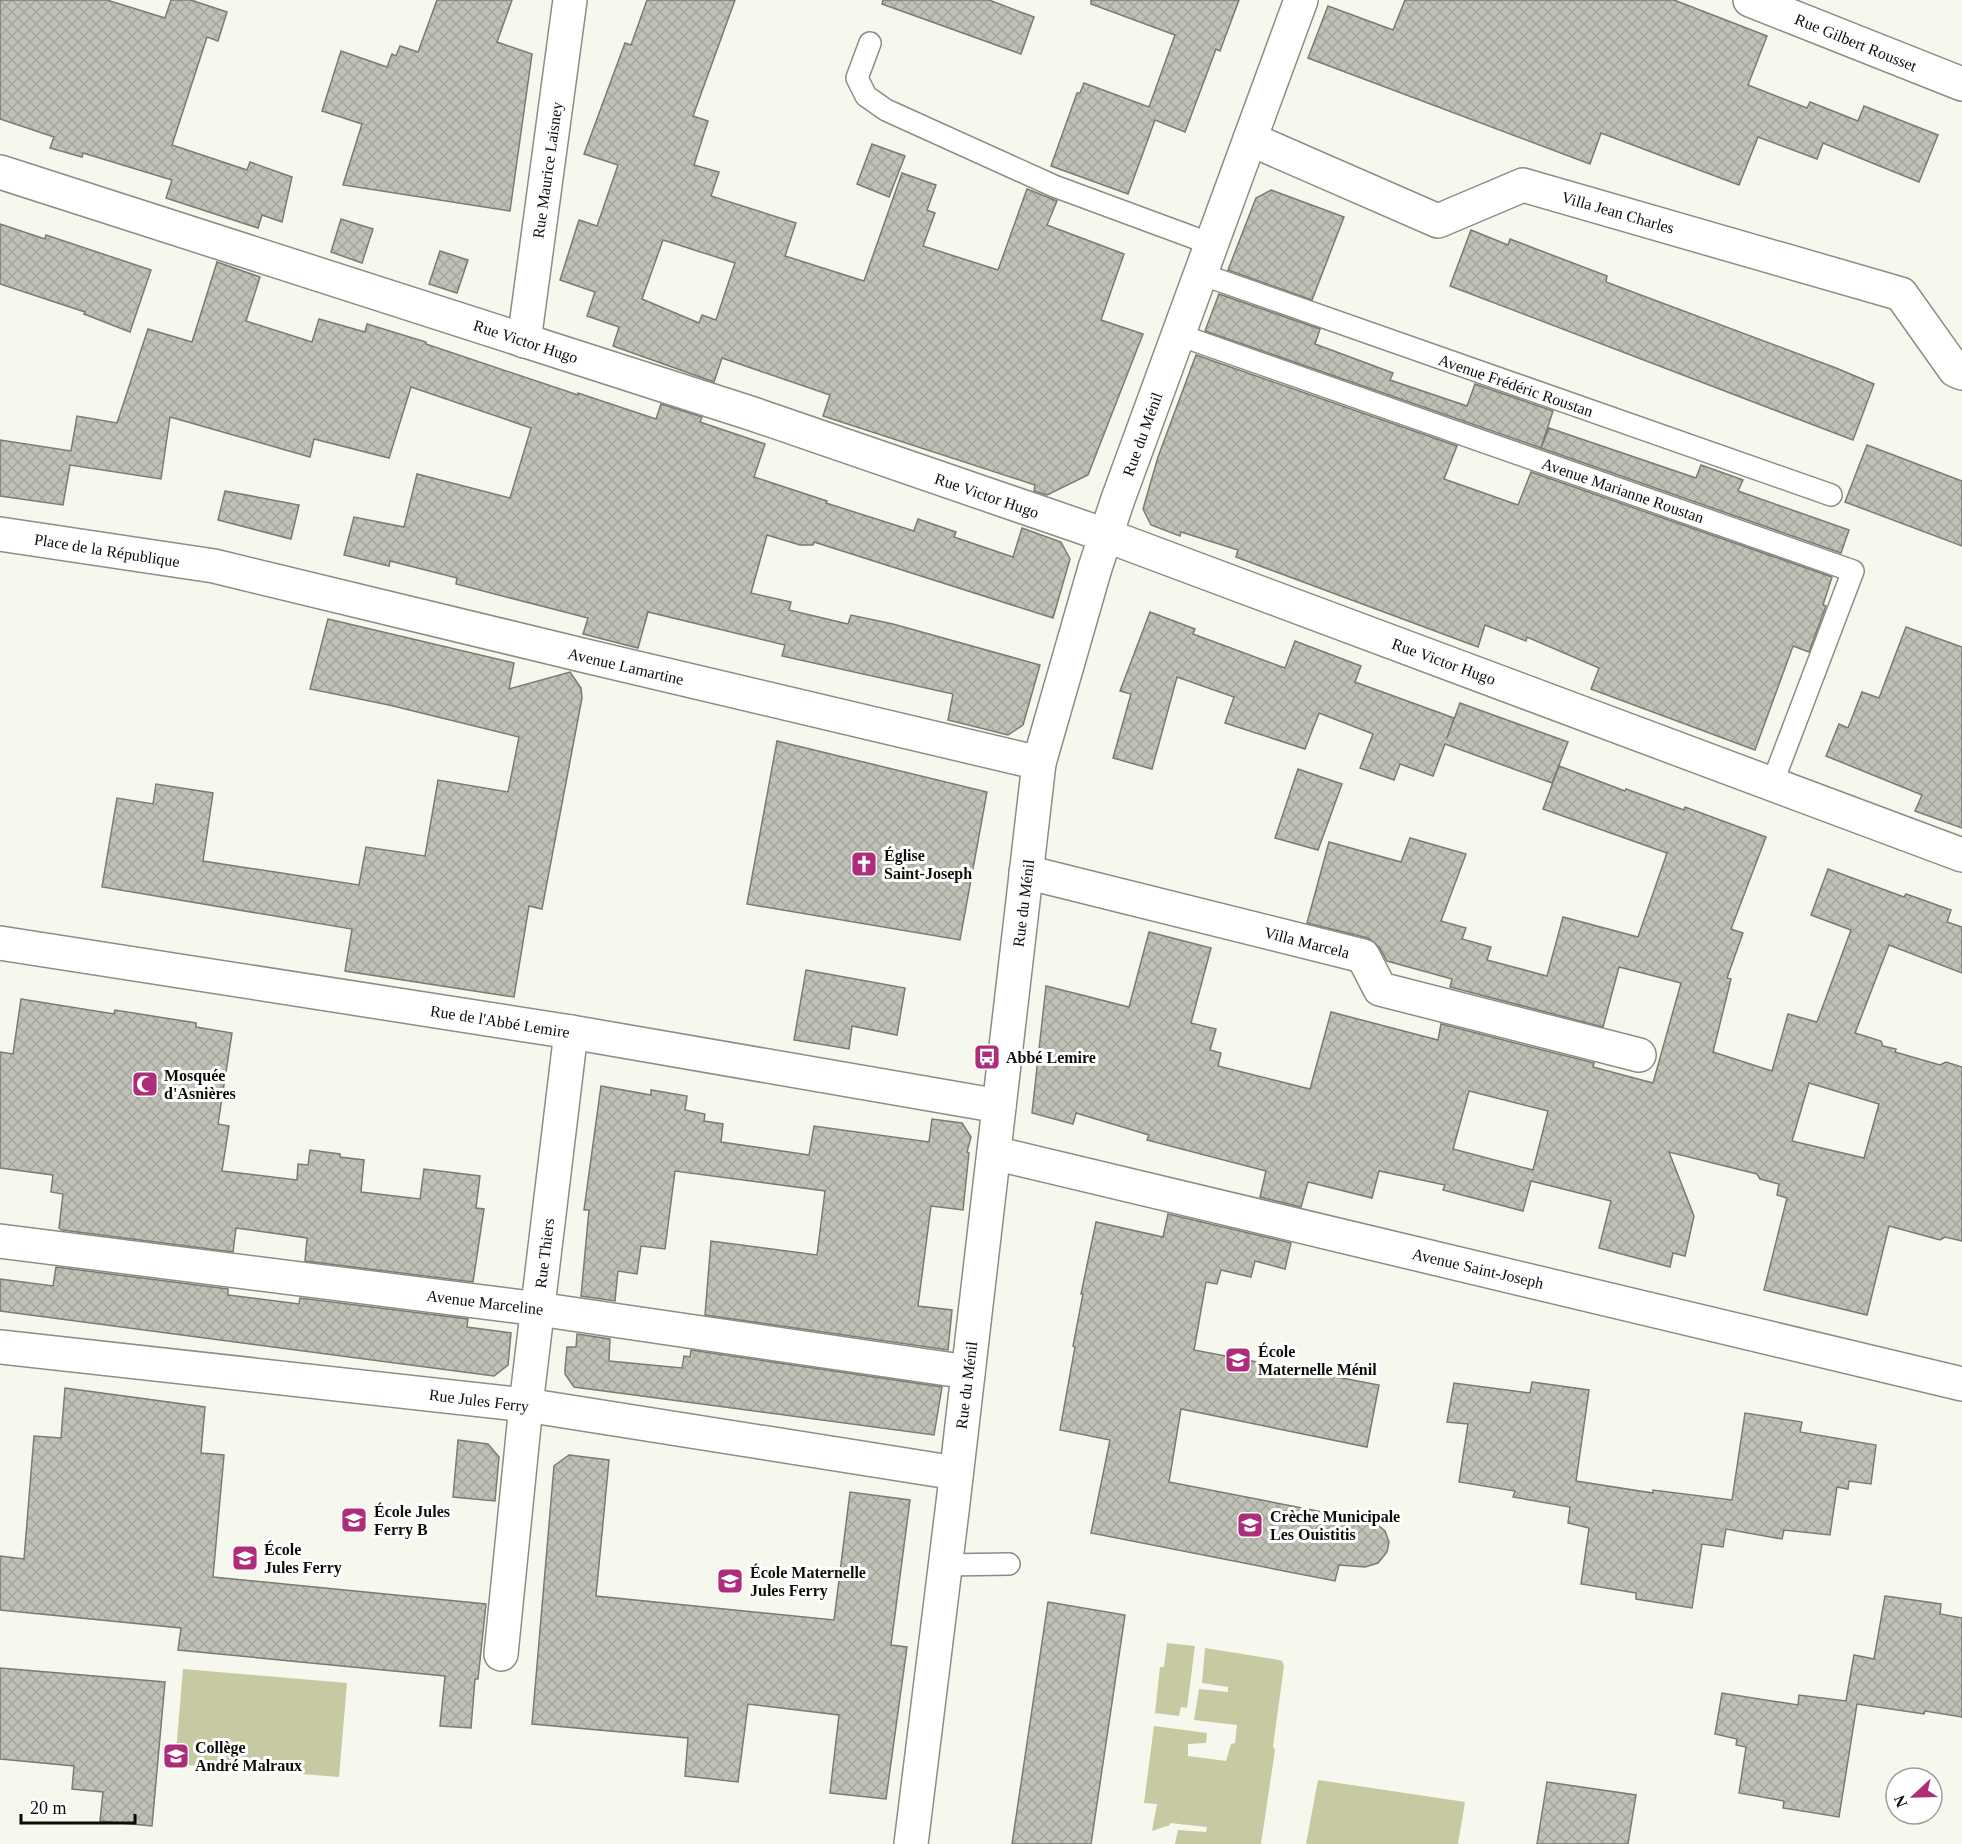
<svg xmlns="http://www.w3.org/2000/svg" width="1962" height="1844" font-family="'Times New Roman',serif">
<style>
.grass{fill:#c6c9a1}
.building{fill:url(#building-cross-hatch);stroke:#7a7b71;stroke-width:1.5;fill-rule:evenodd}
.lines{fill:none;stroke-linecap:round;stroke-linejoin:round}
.service-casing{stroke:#8c8d84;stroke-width:24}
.minor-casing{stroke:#8c8d84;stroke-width:36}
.service{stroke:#fff;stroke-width:21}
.minor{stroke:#fff;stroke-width:33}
.labels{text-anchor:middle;stroke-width:6;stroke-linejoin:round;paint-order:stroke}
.street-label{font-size:16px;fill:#0d0d09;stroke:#fff}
.poi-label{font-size:16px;font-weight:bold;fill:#0d0d09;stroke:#fff;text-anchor:start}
</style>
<defs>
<pattern id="building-cross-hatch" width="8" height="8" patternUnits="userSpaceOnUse" patternTransform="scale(1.5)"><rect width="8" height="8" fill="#c0c2b7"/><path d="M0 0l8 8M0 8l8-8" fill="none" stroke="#a4a69c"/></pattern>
</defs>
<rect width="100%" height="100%" fill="#f7f8ed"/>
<!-- grass -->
<g class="grass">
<polygon points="1167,1643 1195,1646 1187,1708 1181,1707 1179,1716 1155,1713 1160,1667 1164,1667"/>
<polygon points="1205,1648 1279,1660 1282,1661 1284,1666 1273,1746 1275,1750 1261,1844 1175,1844 1178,1830 1206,1832 1207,1827 1170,1823 1170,1825 1152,1831 1157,1804 1144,1803 1154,1726 1207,1733 1206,1743 1188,1744 1188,1756 1226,1761 1231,1744 1235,1743 1237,1725 1194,1720 1199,1689 1228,1692 1228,1687 1202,1683"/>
<polygon points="183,1669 347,1683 339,1777 175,1764"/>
<polygon points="1318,1780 1465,1802 1458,1844 1306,1844"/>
</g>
<!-- building -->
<g class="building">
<polygon points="0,0 107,0 165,18 171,0 191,0 227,12 218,41 207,37 172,145 247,170 250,162 292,177 282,222 262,215 258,228 166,198 172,180 83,153 82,157 50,148 54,137 0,119"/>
<polygon points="437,0 512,0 497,42 532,54 510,211 343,185 362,124 322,111 341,51 387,67 392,54 396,56 400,46 418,52"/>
<path d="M647 0H735L693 116 708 121 694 165 719 172 711 196 796 223 785 256 864 281 902 173 936 185 927 210 935 213 923 246 998 270 1027 189 1057 201 1047 225 1124 254 1101 320 1143 334 1088 475 1047 495 1034 491 1035 485 823 416 830 395 722 358 714 382 613 346 619 327 587 316 595 292 560 280 579 220 597 226 618 165 584 154 625 43 631 45ZM663 240 735 263 716 320 702 315 699 323 642 299Z"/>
<polygon points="883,0 989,0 1034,17 1021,54 882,4"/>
<polygon points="1091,0 1239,0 1220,51 1216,49 1185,132 1155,120 1128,194 1051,166 1077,93 1080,93 1084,83 1149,107 1175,35 1091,4"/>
<polygon points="1405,0 1674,0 1767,36 1748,85 1807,108 1810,102 1858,121 1864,106 1938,135 1919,182 1823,143 1817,159 1758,137 1739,185 1601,133 1590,164 1308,58 1328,6 1393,30"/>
<polygon points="872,144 905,156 889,197 857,184"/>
<polygon points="1271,190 1344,217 1312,300 1228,270 1256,198"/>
<polygon points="341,219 373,229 362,263 331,252"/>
<polygon points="0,224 45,239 46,235 151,270 130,332 84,314 85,312 0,284"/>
<polygon points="1471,230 1508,245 1510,239 1607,276 1606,282 1836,368 1874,384 1853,440 1450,286"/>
<polygon points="440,251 468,260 457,293 429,284"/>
<polygon points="217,262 260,277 246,321 312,342 319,319 365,332 367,324 426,342 426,344 578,395 578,393 656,419 661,404 702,417 700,422 765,444 754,477 827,501 826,503 914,531 918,519 956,532 954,537 1013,557 1022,528 1061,542 1070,559 1053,618 814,542 813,545 800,545 767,535 751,593 791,602 789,610 848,624 851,615 893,624 1040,665 1023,725 1008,735 948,720 953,694 782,656 785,645 648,612 638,648 583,634 588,618 456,584 457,578 390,561 389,566 344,555 354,517 404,527 417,474 510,498 531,428 411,387 389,458 314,439 310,457 170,417 161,479 70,465 63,505 0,496 0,440 71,451 77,416 117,423 148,329 192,342"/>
<polygon points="1219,294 1320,329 1315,344 1393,373 1390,380 1467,406 1475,384 1553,411 1541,448 1205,331"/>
<polygon points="1196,355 1457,446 1444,479 1518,505 1531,472 1832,577 1823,605 1826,606 1809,652 1793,646 1755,750 1591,689 1599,668 1527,637 1526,641 1485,625 1478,647 1236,557 1238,550 1181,532 1180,536 1151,525 1143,509 1158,457"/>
<polygon points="1549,428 1696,478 1701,465 1743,480 1738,491 1849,530 1841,553 1541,448"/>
<polygon points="1867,445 1962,481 1962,546 1845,502"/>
<polygon points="225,491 299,505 291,539 218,520"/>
<polygon points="1150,612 1195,629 1193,634 1285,668 1295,641 1361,666 1355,682 1454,718 1447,738 1460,703 1568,742 1552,783 1445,744 1433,776 1400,764 1394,780 1360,768 1373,734 1319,713 1305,749 1225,723 1234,697 1177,677 1152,769 1113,758 1131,694 1120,691"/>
<polygon points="328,619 514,663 509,689 570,672 581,688 582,698 542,909 529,906 514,997 345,971 352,929 102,887 117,798 153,804 156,784 213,793 203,861 359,885 366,847 425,856 438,780 508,792 519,737 389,705 310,689"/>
<polygon points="1906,627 1962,647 1962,828 1915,811 1922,795 1826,756 1839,724 1848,728 1862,692 1879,698"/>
<polygon points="777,741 987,792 960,940 747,904"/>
<path d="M1559 766 1625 791 1626 789 1684 810 1685 807 1766 837 1731 929 1743 933 1727 978 1731 979 1713 1052 1772 1071 1788 1014 1817 1022 1851 930 1811 915 1828 869 1904 897 1906 894 1951 910 1947 922 1962 927V973L1889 945 1855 1033 1881 1041 1883 1046 1896 1049 1895 1052 1940 1065 1946 1062 1962 1067V1241L1945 1237 1940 1240 1889 1226 1867 1315 1764 1290 1787 1198 1777 1195 1779 1184 1760 1179 1757 1174 1669 1152 1694 1216 1685 1256 1673 1253 1670 1267 1599 1248 1611 1201 1531 1181 1523 1211 1443 1190 1445 1185 1379 1171 1372 1198 1308 1182 1301 1207 1260 1197 1266 1171 1147 1140 1149 1135 1076 1113 1073 1124 1032 1113 1046 986 1129 1007 1149 932 1211 948 1191 1023 1216 1029 1210 1050 1221 1053 1218 1066 1310 1089 1331 1012 1438 1040 1441 1024 1594 1063 1593 1067 1653 1083 1681 983 1619 967 1603 1027 1450 987 1452 979 1387 961 1379 947 1368 938 1307 923 1329 842 1401 862 1410 838 1466 854 1441 921 1466 928 1462 939 1491 947 1487 960 1547 976 1563 917 1638 937 1667 853 1543 809ZM1809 1083 1879 1104 1864 1158 1792 1141ZM1469 1091 1548 1111 1533 1170 1453 1149Z"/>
<polygon points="1298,769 1342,784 1318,850 1275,838"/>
<polygon points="806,970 905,988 897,1035 852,1026 849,1049 794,1040"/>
<polygon points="21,999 114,1014 115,1010 196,1023 196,1027 232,1033 218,1124 229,1126 222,1171 297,1180 298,1164 308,1165 310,1150 340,1154 340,1157 364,1160 361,1192 420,1199 424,1169 480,1176 476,1208 484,1209 473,1282 305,1261 307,1238 236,1228 233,1252 62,1230 59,1228 63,1194 51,1192 53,1175 0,1168 0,1052 13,1054"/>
<polygon points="601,1086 651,1095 651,1090 687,1096 685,1110 705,1114 704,1121 723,1124 721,1142 809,1155 814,1126 929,1142 932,1119 962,1123 971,1137 967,1152 969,1153 963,1210 931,1206 918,1306 952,1310 948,1350 705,1315 711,1241 817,1255 825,1191 675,1171 665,1249 641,1246 637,1274 618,1271 615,1301 581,1296 589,1210 584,1210"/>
<polygon points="1168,1214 1291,1243 1285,1269 1255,1261 1251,1277 1221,1270 1217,1284 1206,1282 1194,1350 1379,1385 1367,1447 1181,1409 1169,1482 1374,1522 1385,1531 1389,1542 1387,1552 1378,1563 1365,1567 1339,1565 1335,1581 1091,1533 1110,1440 1060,1430 1075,1347 1073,1346 1083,1294 1081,1294 1096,1222 1163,1237"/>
<polygon points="56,1267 228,1289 228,1295 299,1304 300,1298 468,1319 467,1327 511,1333 508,1365 494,1376 0,1311 0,1279 53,1286"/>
<polygon points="577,1334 610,1339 609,1361 682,1368 684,1356 690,1357 691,1350 942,1387 934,1435 574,1387 565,1374 565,1369 567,1347 576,1347"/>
<polygon points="1532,1382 1589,1390 1576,1481 1653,1493 1653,1490 1732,1500 1745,1413 1802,1422 1800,1432 1876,1445 1871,1484 1849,1481 1848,1489 1837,1487 1830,1535 1784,1530 1782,1539 1726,1529 1723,1547 1702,1544 1692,1608 1636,1599 1636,1593 1581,1584 1589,1528 1568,1523 1570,1507 1513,1497 1515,1491 1459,1482 1468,1424 1447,1422 1454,1383 1530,1393"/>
<polygon points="65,1388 205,1407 201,1453 224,1455 213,1577 486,1604 478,1679 475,1679 471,1728 440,1726 445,1676 178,1650 181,1628 0,1610 0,1556 24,1559 34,1436 61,1438"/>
<polygon points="458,1440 488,1444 499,1457 495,1501 453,1497"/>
<polygon points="569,1455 609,1460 596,1596 834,1620 850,1492 910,1500 891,1645 907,1647 886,1799 830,1793 839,1715 748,1704 738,1782 685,1776 688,1738 532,1724 554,1466"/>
<polygon points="1885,1596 1941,1604 1940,1614 1962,1618 1962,1717 1925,1711 1924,1714 1857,1704 1839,1817 1783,1808 1784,1801 1739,1793 1746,1747 1736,1745 1737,1739 1715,1734 1722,1693 1798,1705 1799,1695 1846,1701 1854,1655 1874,1659"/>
<polygon points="1048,1602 1125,1615 1091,1844 1012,1844"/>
<polygon points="0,1668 165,1682 152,1826 100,1821 103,1792 72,1789 74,1766 0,1759"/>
<polygon points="1547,1782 1636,1795 1628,1844 1537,1844"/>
</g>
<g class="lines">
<defs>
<g id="service">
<polyline points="870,43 857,78 866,96 886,110 1054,186 1211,244"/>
<polyline points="1201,274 1831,495"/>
<polyline points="1179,335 1853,571 1772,784"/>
<polyline points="945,1565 1009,1564"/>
</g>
<g id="minor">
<polyline points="1750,0 1962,84"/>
<polyline points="1250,139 1438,221 1523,185 1901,294 1955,370 1962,373"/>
<polyline points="0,172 753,414 1105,535 1962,855"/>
<polyline points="524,341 570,0"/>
<polyline points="0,534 214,566 586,656 1039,763"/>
<polyline points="1026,872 1363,956 1380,989 1639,1055"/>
<polyline points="0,943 571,1032 999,1106"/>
<polyline points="994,1153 1962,1384"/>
<polyline points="0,1241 538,1309 968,1372"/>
<polyline points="0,1347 526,1405 956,1473"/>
<polyline points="501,1654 526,1405 571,1032"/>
<polyline points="911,1844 953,1503 1039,763 1095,568 1118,499 1301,0"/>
</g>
</defs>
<!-- service casing -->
<use href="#service" class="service-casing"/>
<!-- minor casing -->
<use href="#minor" class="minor-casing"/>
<!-- service -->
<use href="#service" class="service"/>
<!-- minor -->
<use href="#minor" class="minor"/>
</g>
<!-- icons -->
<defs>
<symbol id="church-square" viewBox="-11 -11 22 22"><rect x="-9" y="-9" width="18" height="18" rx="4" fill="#ad2d7a" stroke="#fff"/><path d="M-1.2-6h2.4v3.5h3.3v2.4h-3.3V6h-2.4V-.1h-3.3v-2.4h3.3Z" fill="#fff"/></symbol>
<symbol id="bus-square" viewBox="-11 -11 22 22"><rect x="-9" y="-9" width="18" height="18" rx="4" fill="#ad2d7a" stroke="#fff"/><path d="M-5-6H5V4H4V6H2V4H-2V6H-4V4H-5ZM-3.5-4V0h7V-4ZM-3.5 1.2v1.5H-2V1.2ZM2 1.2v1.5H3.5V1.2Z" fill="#fff"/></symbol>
<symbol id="mosque-square" viewBox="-11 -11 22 22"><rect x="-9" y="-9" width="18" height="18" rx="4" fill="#ad2d7a" stroke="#fff"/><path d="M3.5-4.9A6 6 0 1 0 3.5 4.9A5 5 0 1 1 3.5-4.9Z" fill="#fff"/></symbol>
<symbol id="school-square" viewBox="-11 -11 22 22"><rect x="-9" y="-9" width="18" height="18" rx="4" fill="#ad2d7a" stroke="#fff"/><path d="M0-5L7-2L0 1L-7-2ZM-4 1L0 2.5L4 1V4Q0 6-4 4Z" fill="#fff"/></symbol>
</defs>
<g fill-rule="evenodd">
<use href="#church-square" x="849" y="849" width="30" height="30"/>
<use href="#bus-square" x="972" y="1042" width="30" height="30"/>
<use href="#mosque-square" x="130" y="1069" width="30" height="30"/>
<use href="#school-square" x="1223" y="1345" width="30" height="30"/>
<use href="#school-square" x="339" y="1505" width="30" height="30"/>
<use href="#school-square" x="1235" y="1510" width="30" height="30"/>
<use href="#school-square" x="230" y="1543" width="30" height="30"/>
<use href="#school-square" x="715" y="1566" width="30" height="30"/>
<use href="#school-square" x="161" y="1741" width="30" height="30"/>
</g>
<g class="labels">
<!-- street labels -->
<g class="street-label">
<text transform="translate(1856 42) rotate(22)" y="6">Rue Gilbert Rousset</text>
<text transform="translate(547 170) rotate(-82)" y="6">Rue Maurice Laisney</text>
<text transform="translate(1618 212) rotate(16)" y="6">Villa Jean Charles</text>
<text transform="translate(526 341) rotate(18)" y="6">Rue Victor Hugo</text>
<text transform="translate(1516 385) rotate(19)" y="6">Avenue Frédéric Roustan</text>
<text transform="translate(1142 434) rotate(-70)" y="6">Rue du Ménil</text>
<text transform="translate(1623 490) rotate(19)" y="6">Avenue Marianne Roustan</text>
<text transform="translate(987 495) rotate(19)" y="6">Rue Victor Hugo</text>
<text transform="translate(107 550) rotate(9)" y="6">Place de la République</text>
<text transform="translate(1444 661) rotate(20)" y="6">Rue Victor Hugo</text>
<text transform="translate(626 666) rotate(13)" y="6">Avenue Lamartine</text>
<text transform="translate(1023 903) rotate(-83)" y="6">Rue du Ménil</text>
<text transform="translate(1307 942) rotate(14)" y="6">Villa Marcela</text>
<text transform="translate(500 1021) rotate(9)" y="6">Rue de l'Abbé Lemire</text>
<text transform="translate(544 1253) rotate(-83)" y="6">Rue Thiers</text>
<text transform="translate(1478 1268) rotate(13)" y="6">Avenue Saint-Joseph</text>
<text transform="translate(485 1302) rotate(7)" y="6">Avenue Marceline</text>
<text transform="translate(966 1385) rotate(-83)" y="6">Rue du Ménil</text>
<text transform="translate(479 1400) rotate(7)" y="6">Rue Jules Ferry</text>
</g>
<!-- poi labels -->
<g class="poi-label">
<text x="884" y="861">Église<tspan x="884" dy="18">Saint-Joseph</tspan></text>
<text x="1006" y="1063">Abbé Lemire</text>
<text x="164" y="1081">Mosquée<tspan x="164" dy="18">d'Asnières</tspan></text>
<text x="1258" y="1357">École<tspan x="1258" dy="18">Maternelle Ménil</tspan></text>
<text x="374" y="1517">École Jules<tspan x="374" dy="18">Ferry B</tspan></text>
<text x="1270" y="1522">Crèche Municipale<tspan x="1270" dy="18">Les Ouistitis</tspan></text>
<text x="264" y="1555">École<tspan x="264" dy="18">Jules Ferry</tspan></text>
<text x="750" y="1578">École Maternelle<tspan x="750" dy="18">Jules Ferry</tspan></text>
<text x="195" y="1753">Collège<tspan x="195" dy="18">André Malraux</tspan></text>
</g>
</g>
<!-- north arrow -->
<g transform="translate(1914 1796) rotate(248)"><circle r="28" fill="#ffffff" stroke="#9e9e9d" stroke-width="1.5"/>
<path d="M0-4.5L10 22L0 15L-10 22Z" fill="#ad2d7a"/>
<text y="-9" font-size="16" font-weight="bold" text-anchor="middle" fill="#0d0d09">N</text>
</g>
<!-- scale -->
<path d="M21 1814v9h114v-9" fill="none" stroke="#0d0d09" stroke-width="3"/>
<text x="30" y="1814" font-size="18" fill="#0d0d09" stroke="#ffffff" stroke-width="4.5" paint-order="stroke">20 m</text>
</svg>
